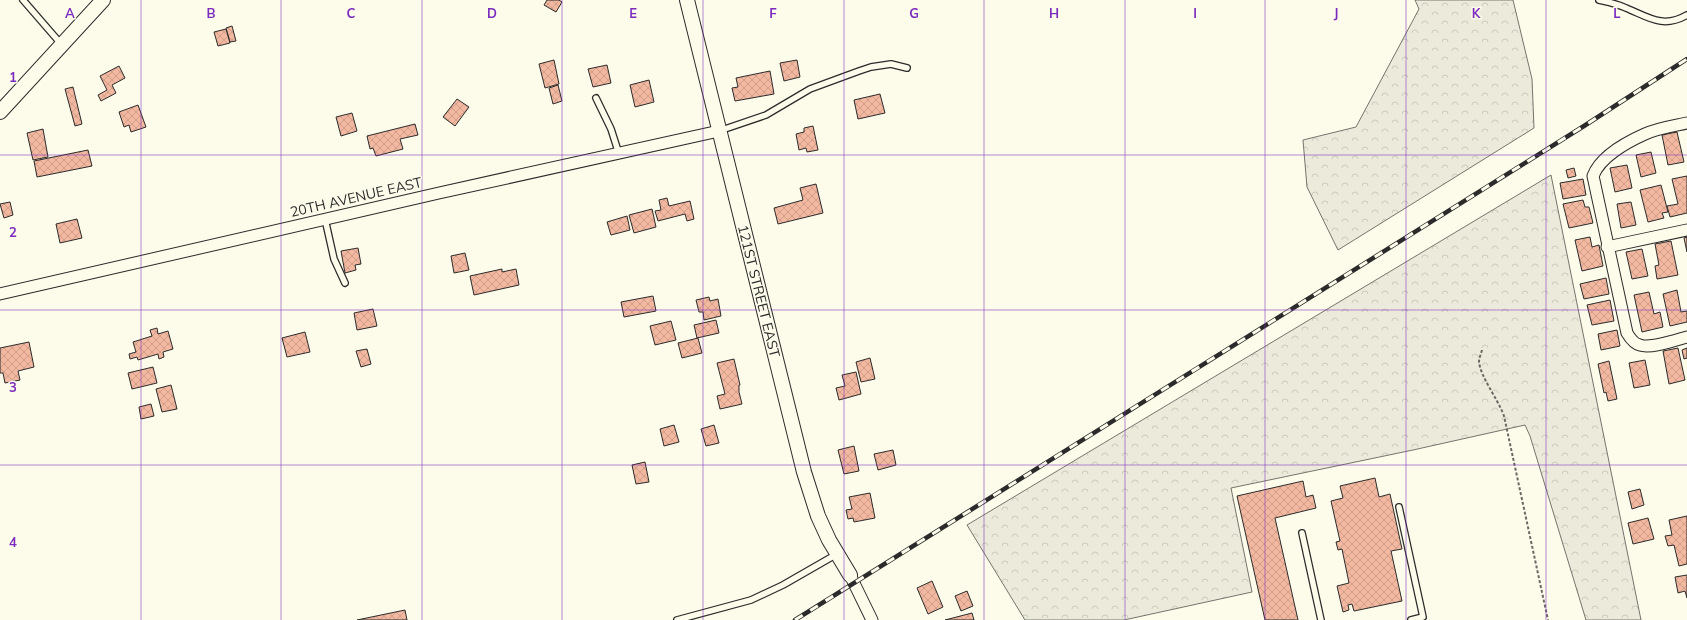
<svg xmlns="http://www.w3.org/2000/svg" width="1687" height="620" font-family="Mulish,sans-serif">
<style>
.forest{fill:url(#forest-crowns);stroke:#74746e}
.building{fill:url(#building-cross-hatch);stroke:#2b2b2b}
.lines{fill:none;stroke-linecap:round;stroke-linejoin:round}
.service-casing{stroke:#2b2b2b;stroke-width:8}
.minor-casing{stroke:#2b2b2b;stroke-width:13}
.tertiary-casing{stroke:#2b2b2b;stroke-width:16}
.path{stroke:#6a6964;stroke-width:2;stroke-dasharray:3 2;stroke-linecap:butt}
.service{stroke:#fdfbea;stroke-width:5.5}
.minor{stroke:#fdfbea;stroke-width:11}
.tertiary{stroke:#fdfbea;stroke-width:14}
.rail-casing{stroke:#2b2b2b;stroke-width:4.5}
.rail{stroke:#fdfbea;stroke-width:3;stroke-dasharray:9;stroke-linecap:butt}
.grid{fill:none;stroke:#7b2cbf;stroke-width:1;stroke-opacity:0.55}
.labels{text-anchor:middle;stroke-width:3;stroke-linejoin:round;paint-order:stroke}
.street-label{font-size:14px;fill:#2b2b2b;stroke:#fdfbea}
.grid-label{font-size:13px;text-anchor:middle;font-weight:bold;fill:#7b2cbf;stroke:#fdfbea;stroke-width:3;stroke-linejoin:round;paint-order:stroke}
</style>
<defs>
<pattern id="forest-crowns" width="20" height="18" patternUnits="userSpaceOnUse"><rect width="20" height="18" fill="#ecebdb"/><path d="M2 6a3 3 0 1 1 6 0M12 15a3 3 0 1 1 6 0" fill="none" stroke="#cbcabc"/></pattern>
<pattern id="building-cross-hatch" width="8" height="8" patternUnits="userSpaceOnUse"><rect width="8" height="8" fill="#f2b8a0"/><path d="M0 0l8 8M0 8l8-8" fill="none" stroke="#d09e8a"/></pattern>
</defs>
<rect width="100%" height="100%" fill="#fdfbea"/>
<!-- forest -->
<g class="forest">
<polygon points="1415,0 1513,0 1532,79 1534,128 1338,250 1307,187 1303,140 1356,127 1419,9"/>
<polygon points="1551,175 1641,620 1586,620 1530,436 1525,425 1413,450 1231,488 1252,592 1124,620 1025,620 967,525"/>
</g>
<!-- building -->
<g class="building">
<polygon points="547,0 559,0 562,2 556,12 544,5"/>
<polygon points="232,26 236,41 230,42 226,28"/>
<polygon points="226,29 230,43 218,46 214,32"/>
<polygon points="554,60 559,84 545,88 539,64"/>
<polygon points="797,60 800,77 784,81 780,63"/>
<polygon points="607,65 611,83 593,87 588,69"/>
<polygon points="119,66 125,78 112,85 116,93 101,101 98,95 107,90 100,76"/>
<polygon points="770,71 774,94 735,101 732,88 738,87 736,78"/>
<polygon points="649,80 654,102 635,107 630,85"/>
<polygon points="558,85 562,101 553,104 549,88"/>
<polygon points="73,87 82,124 75,126 65,89"/>
<polygon points="880,94 885,113 858,119 854,100"/>
<polygon points="457,99 469,107 455,126 443,117"/>
<polygon points="138,105 146,127 131,132 129,125 124,127 119,112"/>
<polygon points="352,113 357,131 341,136 336,117"/>
<polygon points="415,124 418,135 400,139 403,149 376,156 373,148 370,149 367,136"/>
<polygon points="813,126 818,150 807,152 806,148 799,150 796,134 804,132 804,128"/>
<polygon points="43,129 48,157 33,160 27,133"/>
<polygon points="1677,132 1684,162 1668,165 1662,135"/>
<polygon points="88,150 92,166 37,177 34,161"/>
<polygon points="1651,152 1656,173 1641,177 1636,155"/>
<polygon points="1627,165 1632,188 1615,192 1610,168"/>
<polygon points="1574,168 1576,176 1568,178 1566,170"/>
<polygon points="1687,176 1687,213 1670,217 1667,206 1678,204 1672,179"/>
<polygon points="1583,179 1586,195 1563,199 1560,183"/>
<polygon points="816,184 823,213 778,224 774,208 803,200 800,188"/>
<polygon points="1661,185 1668,212 1662,213 1664,218 1648,222 1640,190"/>
<polygon points="667,198 669,206 690,201 694,219 687,221 685,214 658,221 655,211 661,210 659,200"/>
<polygon points="1583,200 1585,207 1589,207 1593,223 1569,228 1563,204"/>
<polygon points="10,202 13,215 4,218 0,204"/>
<polygon points="1631,202 1636,225 1621,228 1617,204"/>
<polygon points="652,209 656,227 634,233 629,215"/>
<polygon points="627,216 630,230 611,235 607,222"/>
<polygon points="77,219 82,238 60,243 56,224"/>
<polygon points="1590,237 1592,247 1599,245 1603,266 1582,271 1575,240"/>
<polygon points="1687,237 1687,252 1684,238"/>
<polygon points="1671,241 1678,275 1657,279 1655,266 1659,265 1655,244"/>
<polygon points="358,248 361,264 355,265 356,270 345,273 341,251"/>
<polygon points="1642,249 1648,276 1632,279 1626,252"/>
<polygon points="465,253 469,270 454,273 451,256"/>
<polygon points="502,269 502,272 516,269 519,285 474,295 470,276"/>
<polygon points="1606,278 1609,294 1584,299 1580,284"/>
<polygon points="1677,290 1681,312 1687,311 1687,322 1670,326 1663,294"/>
<polygon points="1649,292 1654,314 1660,312 1663,327 1642,332 1634,295"/>
<polygon points="653,296 656,311 624,317 621,302"/>
<polygon points="709,297 710,301 718,299 721,316 704,320 703,312 699,312 696,300"/>
<polygon points="1610,300 1614,321 1592,325 1587,305"/>
<polygon points="373,309 377,326 357,330 354,313"/>
<polygon points="716,320 719,333 697,338 694,325"/>
<polygon points="671,321 676,340 655,345 650,326"/>
<polygon points="157,328 158,334 168,331 173,349 163,352 164,357 159,359 158,354 138,360 137,357 130,359 129,354 136,352 133,342 152,336 150,330"/>
<polygon points="1617,330 1620,346 1601,350 1598,334"/>
<polygon points="305,332 310,352 287,357 282,338"/>
<polygon points="698,338 702,353 682,358 678,343"/>
<polygon points="29,342 34,367 18,371 20,380 5,383 3,373 0,373 0,348"/>
<polygon points="1678,348 1685,380 1669,384 1663,351"/>
<polygon points="1687,348 1687,358 1684,359 1682,350"/>
<polygon points="367,349 371,364 361,367 356,351"/>
<polygon points="870,358 875,379 861,382 856,362"/>
<polygon points="734,359 740,385 739,385 739,392 742,404 720,409 717,396 725,394 717,363"/>
<polygon points="1645,360 1650,385 1634,388 1629,363"/>
<polygon points="1609,361 1617,399 1608,401 1606,392 1604,393 1598,364"/>
<polygon points="153,367 157,383 132,389 128,373"/>
<polygon points="856,372 861,394 839,400 836,388 845,386 842,375"/>
<polygon points="171,385 177,409 162,412 156,389"/>
<polygon points="151,404 154,416 141,419 139,407"/>
<polygon points="674,425 679,442 664,446 660,429"/>
<polygon points="714,425 719,443 706,446 701,429"/>
<polygon points="854,446 859,471 844,474 838,450"/>
<polygon points="893,450 896,465 878,470 874,454"/>
<polygon points="645,462 649,482 636,484 632,465"/>
<polygon points="1375,478 1379,497 1390,494 1402,549 1391,551 1402,601 1354,611 1352,604 1348,605 1349,610 1343,612 1337,586 1349,583 1342,549 1338,550 1336,542 1340,541 1331,501 1343,498 1340,486"/>
<polygon points="1303,481 1306,497 1313,495 1316,508 1275,518 1298,620 1265,620 1237,496"/>
<polygon points="1640,489 1644,505 1632,509 1628,492"/>
<polygon points="870,493 875,518 854,522 853,518 848,519 846,510 852,509 849,497"/>
<polygon points="1687,516 1687,564 1679,566 1674,545 1668,546 1665,536 1672,535 1669,520"/>
<polygon points="1648,518 1654,539 1633,544 1628,523"/>
<polygon points="1687,575 1687,598 1685,591 1678,593 1675,577"/>
<polygon points="932,581 943,607 928,614 917,588"/>
<polygon points="967,591 973,606 961,611 955,596"/>
<polygon points="405,610 407,620 357,620"/>
<polygon points="972,613 974,620 945,620"/>
</g>
<g class="lines">
<defs>
<g id="service">
<polyline points="23,0 62,45"/>
<path d="M1599 0C1608 2 1618 4 1626 8 1648 17 1663 29 1687 15"/>
<polyline points="596,98 611,129 619,154"/>
<polyline points="719,131 766,115 810,89 859,71 871,67 891,64 907,68"/>
<polyline points="325,219 334,259 345,283"/>
<polyline points="1399,507 1423,617 1411,620"/>
<polyline points="1302,533 1321,620"/>
<polyline points="677,620 751,600 783,585 837,554"/>
</g>
<g id="minor">
<path d="M1687 123C1673 126 1658 128 1645 134 1627 142 1600 157 1593 176L1627 333C1630 338 1634 344 1640 345 1650 349 1676 340 1687 337"/>
<polyline points="1607,247 1687,230"/>
<polyline points="0,294 439,193 719,131"/>
<polyline points="850,575 872,620"/>
</g>
<g id="tertiary">
<polyline points="687,0 804,472 818,516 829,540 850,575"/>
<polyline points="0,112 103,0"/>
</g>
</defs>
<!-- service casing -->
<use href="#service" class="service-casing"/>
<!-- minor casing -->
<use href="#minor" class="minor-casing"/>
<!-- tertiary casing -->
<use href="#tertiary" class="tertiary-casing"/>
<!-- path -->
<path class="path" d="M1482 350C1481 354 1479 358 1479 362 1481 378 1498 399 1504 416L1548 620"/>
<!-- service -->
<use href="#service" class="service"/>
<!-- minor -->
<use href="#minor" class="minor"/>
<!-- tertiary -->
<use href="#tertiary" class="tertiary"/>
<defs>
<polyline id="rail" points="795,620 1584,126 1687,59"/>
</defs>
<!-- rail casing -->
<use href="#rail" class="rail-casing"/>
<!-- rail -->
<use href="#rail" class="rail"/>
</g>
<!-- grid -->
<path class="grid" d="M141 0V620M281 0V620M422 0V620M562 0V620M703 0V620M844 0V620M984 0V620M1125 0V620M1265 0V620M1406 0V620M1546 0V620M0 155H1687M0 310H1687M0 465H1687"/>
<g class="labels">
<!-- street labels -->
<g class="street-label">
<text transform="translate(356 197) rotate(-13)" y="5">20TH AVENUE EAST</text>
<text transform="translate(759 291) rotate(76)" y="5">121ST STREET EAST</text>
</g>
</g>
<g class="grid-label">
<text x="70" y="18">A</text>
<text x="211" y="18">B</text>
<text x="351" y="18">C</text>
<text x="492" y="18">D</text>
<text x="633" y="18">E</text>
<text x="773" y="18">F</text>
<text x="914" y="18">G</text>
<text x="1054" y="18">H</text>
<text x="1195" y="18">I</text>
<text x="1336" y="18">J</text>
<text x="1476" y="18">K</text>
<text x="1617" y="18">L</text>
<text x="13" y="82">1</text>
<text x="13" y="237">2</text>
<text x="13" y="392">3</text>
<text x="13" y="547">4</text>
</g>
</svg>
